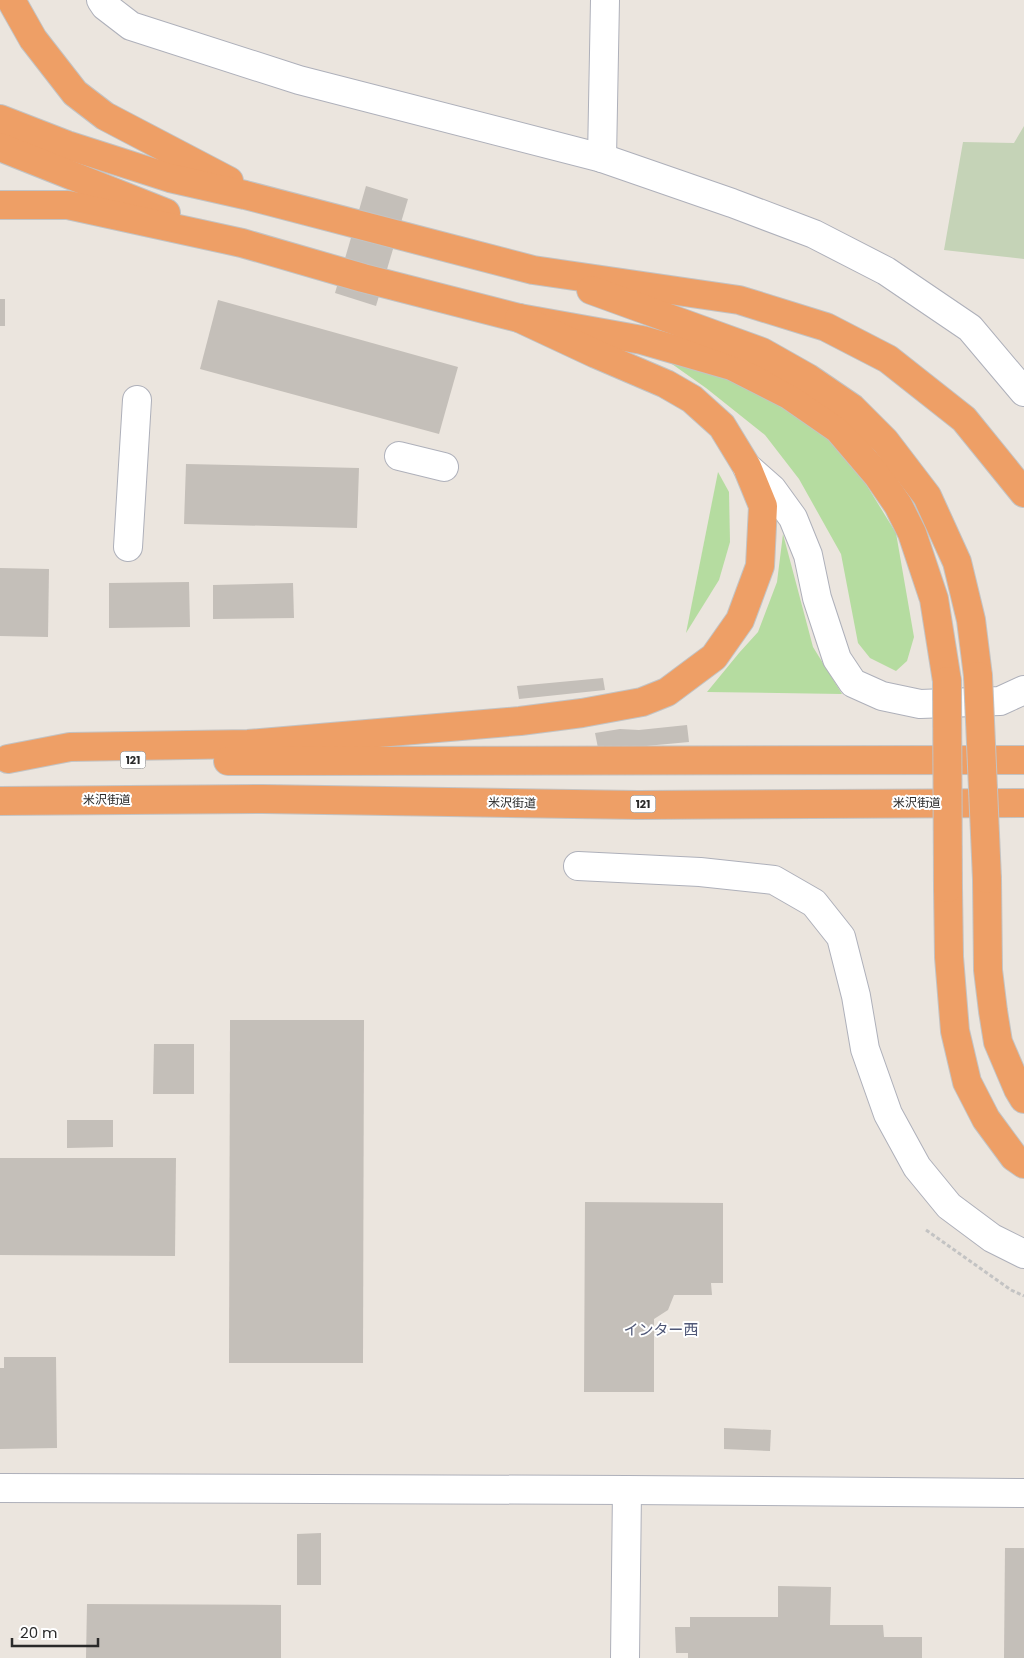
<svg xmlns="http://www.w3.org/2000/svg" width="1024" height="1658" font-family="Poppins,'Noto Sans JP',sans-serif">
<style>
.green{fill:#b5dca0}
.cemetery{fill:#c5d3b7}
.building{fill:#c4bfb9}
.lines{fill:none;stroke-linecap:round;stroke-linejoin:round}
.minor-casing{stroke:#aeb0ba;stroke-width:30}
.highway-casing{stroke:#c3c3c3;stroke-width:30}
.path{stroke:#c3c3c3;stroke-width:3;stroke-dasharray:4 2.5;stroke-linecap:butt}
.minor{stroke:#fff;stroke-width:28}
.highway{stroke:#ee9f66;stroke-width:28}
.highway-bridge-casing{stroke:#c3c3c3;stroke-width:30;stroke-linecap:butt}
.highway-bridge{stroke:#ee9f66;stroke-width:28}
.labels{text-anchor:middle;stroke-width:4;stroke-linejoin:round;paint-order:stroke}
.shield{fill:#fff;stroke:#6a6a6a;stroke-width:1}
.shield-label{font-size:11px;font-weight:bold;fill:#2a2a2a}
.street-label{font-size:12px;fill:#2a2a2a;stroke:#fff}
.quarter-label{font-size:15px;fill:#4f5777;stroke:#fff}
</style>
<rect width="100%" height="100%" fill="#ebe5de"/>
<!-- green -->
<g class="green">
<polygon points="662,357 748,382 845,450 896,533 914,637 907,661 896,671 870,658 858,643 841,554 799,479 765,435 706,388"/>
<polygon points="718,472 729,492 730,542 719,580 686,633"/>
<polygon points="783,534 813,647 842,694 707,692 739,653 758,632 777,582"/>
</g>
<!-- cemetery -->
<polygon class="cemetery" points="1024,126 1024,259 944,250 963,142 1014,143"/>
<!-- building -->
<g class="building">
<polygon points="366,186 408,199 376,306 335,293"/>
<rect x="0" y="299" width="5" height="27"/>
<polygon points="218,300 458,367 439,434 200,369"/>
<polygon points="186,464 359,468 357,528 184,524"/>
<polygon points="0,568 49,569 48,637 0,636"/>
<polygon points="189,582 190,627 109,628 109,583"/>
<polygon points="293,583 294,618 213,619 213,585"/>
<polygon points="603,678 605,690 519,699 517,686"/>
<polygon points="687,725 689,742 635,747 598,748 595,733 620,729 639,730"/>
<polygon points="230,1020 364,1020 363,1363 229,1363"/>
<polygon points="154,1044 194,1044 194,1094 153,1094"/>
<polygon points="67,1120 113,1120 113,1147 67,1148"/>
<polygon points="0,1158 176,1158 175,1256 0,1255"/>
<polygon points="585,1202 723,1203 723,1283 711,1283 712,1295 674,1295 668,1310 654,1319 654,1392 584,1392"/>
<polygon points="4,1357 56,1357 57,1448 0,1449 0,1368 4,1368"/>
<polygon points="724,1428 771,1430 770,1451 724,1449"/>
<polygon points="321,1533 321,1585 297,1585 297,1534"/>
<polygon points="1005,1548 1024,1548 1024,1658 1004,1658"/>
<polygon points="778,1586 831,1587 830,1625 883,1625 884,1637 922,1637 922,1658 688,1658 688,1653 676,1653 675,1627 690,1627 690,1617 778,1617"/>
<polygon points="87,1604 281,1605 281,1658 86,1658"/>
</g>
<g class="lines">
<defs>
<g id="minor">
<polyline points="101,0 105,6 131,26 299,80 602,158 732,203 814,234 886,271 970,328 1024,392"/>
<polyline points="602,158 605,0"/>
<polyline points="399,456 444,467"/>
<polyline points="747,467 772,489 793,518 808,555 817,598 837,659 853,683 882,696 920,704 1000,701 1024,690"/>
<polyline points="128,547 137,400"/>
<polyline points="578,866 700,872 774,880 814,903 841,937 856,996 865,1049 888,1114 917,1167 949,1206 992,1238 1024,1254"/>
<polyline points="0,1488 627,1490 1024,1493"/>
<polyline points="625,1658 627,1490"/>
</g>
<g id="highway">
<polyline points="11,0 33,39 75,93 105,116 229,181"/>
<polyline points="0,119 67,145 170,178 245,195 533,270 739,300 826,327 888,359 964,419 1024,493"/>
<polyline points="0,147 166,213"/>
<polyline points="0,205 68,205 242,243 363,278 519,318 642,340 732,366 789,395 838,429 878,476 898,505 912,533 934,599 947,681"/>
<polyline points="591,290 762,352 808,378 852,408 885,441 927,496 957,562 971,620 978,676"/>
<polyline points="8,759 70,747 248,744 520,721 582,713 642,702 667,692 714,657 740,620 760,566 763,506 747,467 722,426 692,399 666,384 596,354 519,318"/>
<polyline points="228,761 1024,760"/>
<polyline points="0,801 263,799 638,805 1024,803"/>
<polyline points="987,879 988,970 993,1011 998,1042 1018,1089 1024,1099"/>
<polyline points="948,888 949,957 955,1031 967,1082 986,1119 1014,1157 1024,1164"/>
</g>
</defs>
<!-- minor casing -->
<use href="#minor" class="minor-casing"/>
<!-- highway casing -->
<use href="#highway" class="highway-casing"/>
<!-- path -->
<polyline class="path" points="926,1230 1011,1290 1024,1296"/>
<!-- minor -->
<use href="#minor" class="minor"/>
<!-- highway -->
<use href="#highway" class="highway"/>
<defs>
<g id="highway-bridge">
<polyline points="978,676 987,879"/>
<polyline points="947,681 948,888"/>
</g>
</defs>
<!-- highway-bridge casing -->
<use href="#highway-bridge" class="highway-bridge-casing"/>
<!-- highway-bridge -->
<use href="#highway-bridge" class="highway-bridge"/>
</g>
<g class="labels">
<!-- shield labels -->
<g class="shield">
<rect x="120.5" y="751.5" width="25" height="17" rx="4"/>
<rect x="630.5" y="795.5" width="25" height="17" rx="4"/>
</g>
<g class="shield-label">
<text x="133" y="764">121</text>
<text x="643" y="808">121</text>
</g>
<!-- street labels -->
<g class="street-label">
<text x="107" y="804">米沢街道</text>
<text transform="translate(512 803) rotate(1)" y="4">米沢街道</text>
<text x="917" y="807">米沢街道</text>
</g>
<!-- quarter labels -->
<g class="quarter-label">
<text x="661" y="1335">インター西</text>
</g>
</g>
<!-- scale -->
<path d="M12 1638v8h86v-8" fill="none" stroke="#2a2a2a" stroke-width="2.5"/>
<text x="20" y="1638" font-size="15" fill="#2a2a2a" stroke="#ffffff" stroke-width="4" paint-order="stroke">20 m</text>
</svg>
